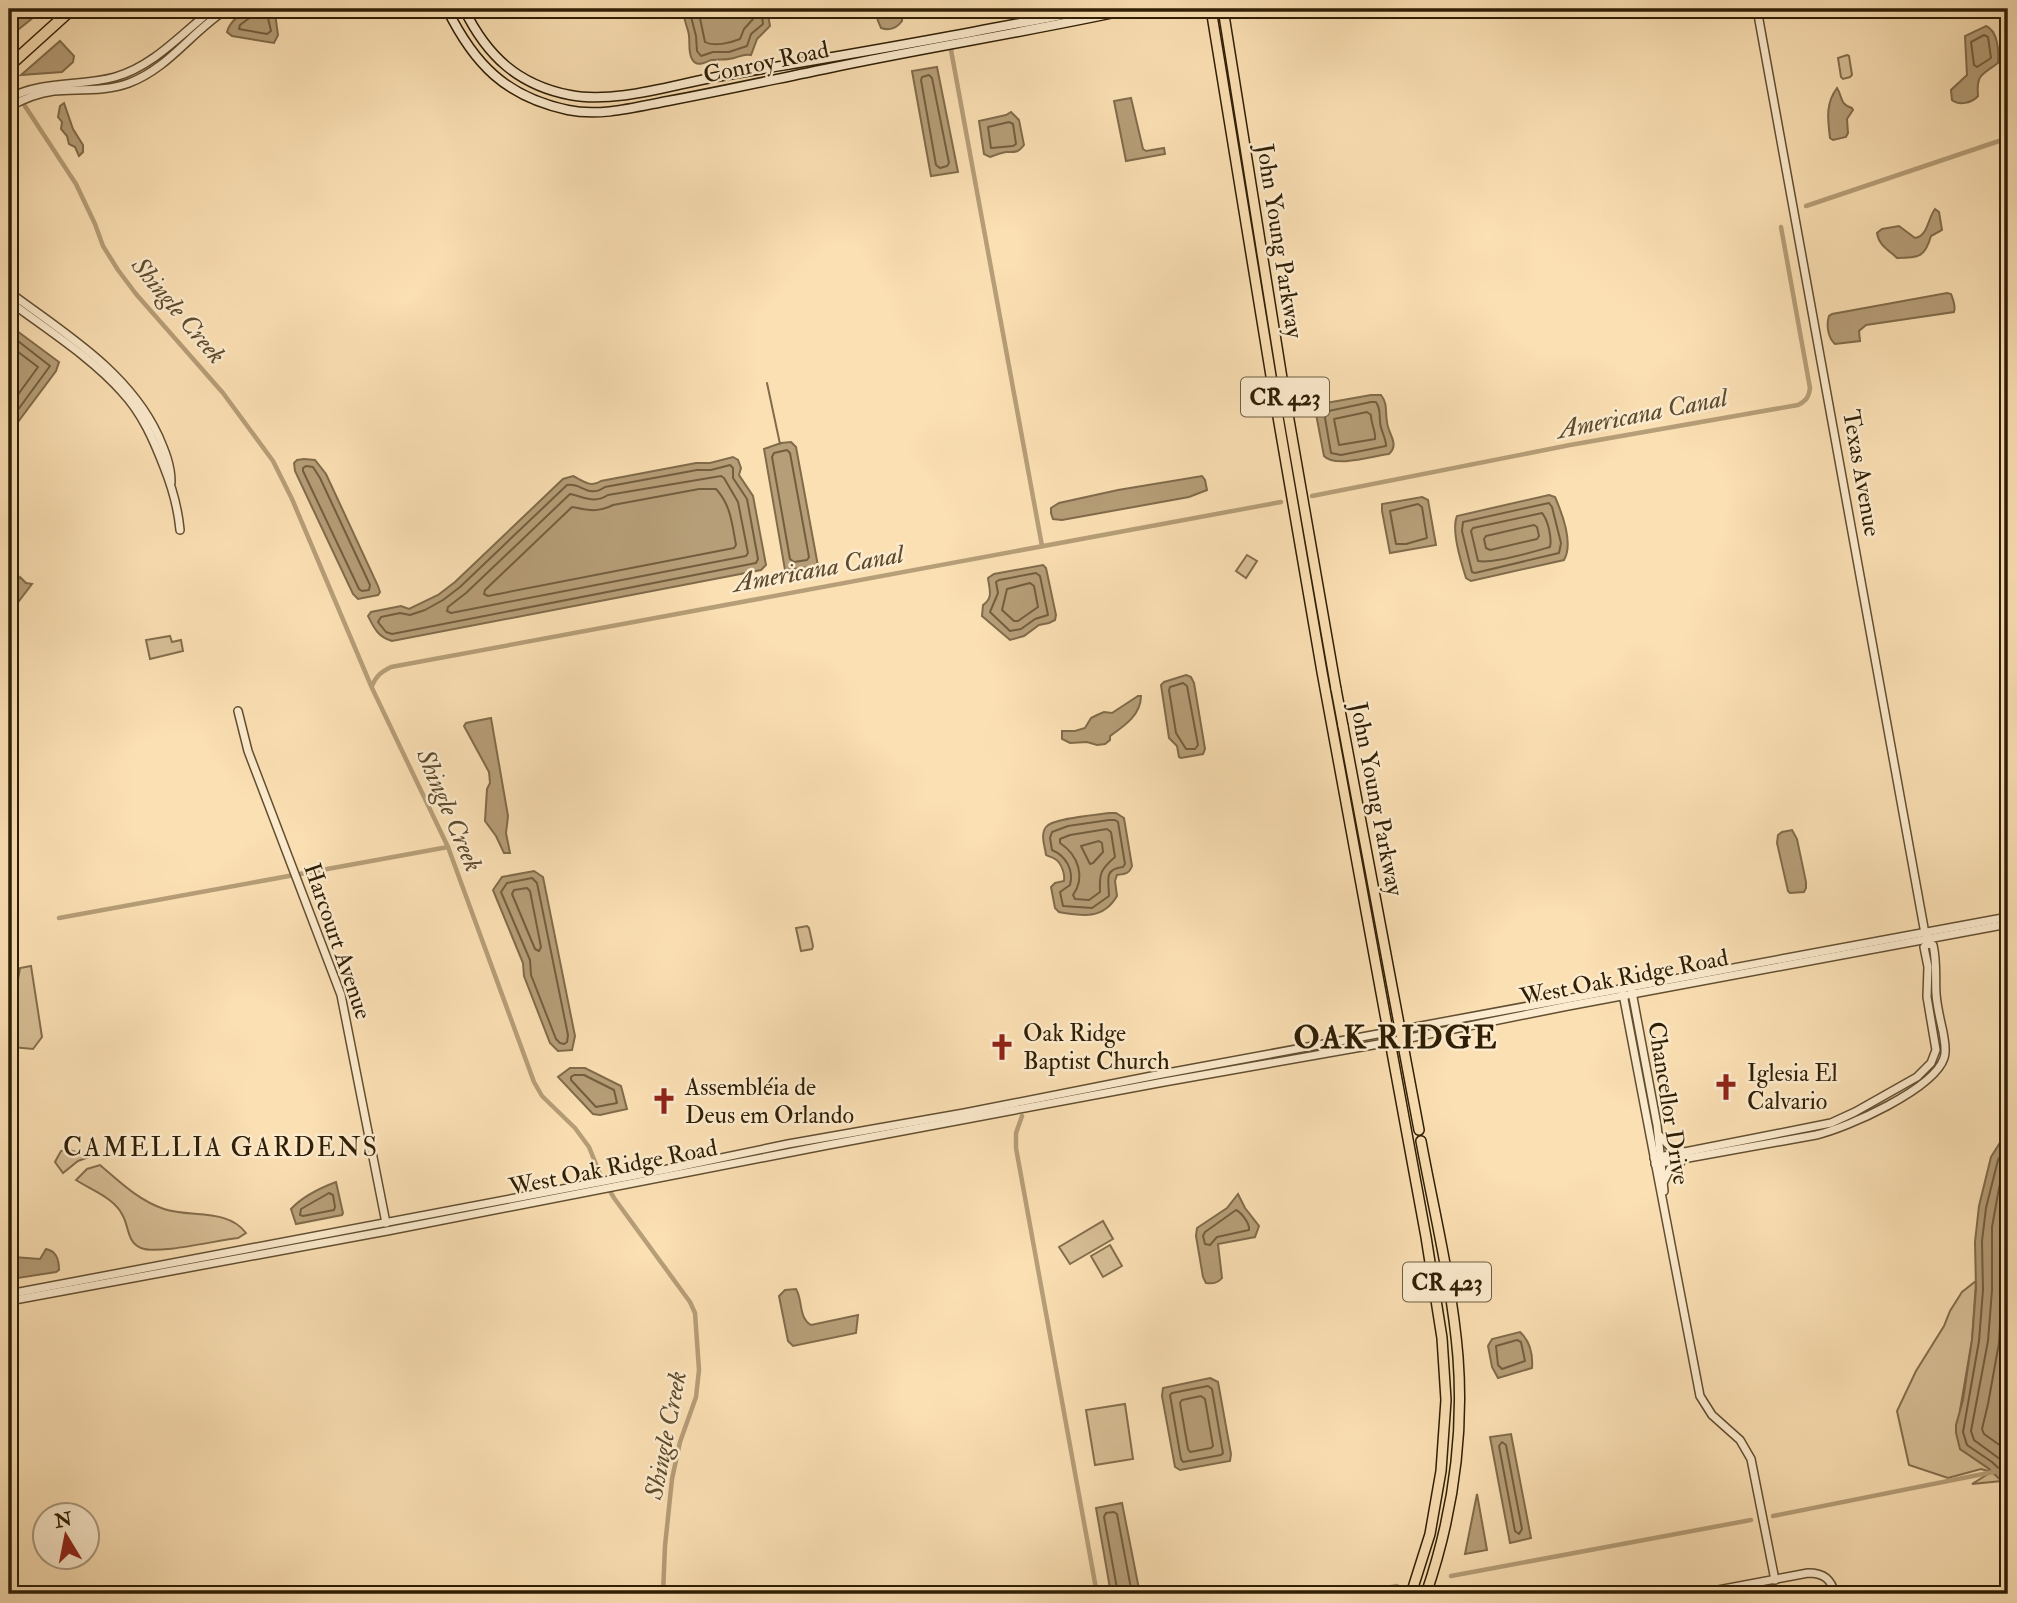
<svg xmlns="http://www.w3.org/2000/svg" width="2017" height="1603" font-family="'IM FELL Double Pica',serif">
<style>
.green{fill:#d8bf96;stroke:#846e4d;stroke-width:2}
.water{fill:#b69e78;stroke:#806b4a;stroke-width:2}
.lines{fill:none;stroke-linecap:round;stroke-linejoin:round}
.shore{stroke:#725e3e;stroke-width:2}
.stream{stroke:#806b4a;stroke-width:2}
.canal{stroke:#b69e78;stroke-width:4.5}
.tertiary-casing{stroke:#624e30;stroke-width:10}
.secondary-casing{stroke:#2f1e04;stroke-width:11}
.primary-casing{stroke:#2f1e04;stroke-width:12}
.trunk-casing{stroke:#2f1e04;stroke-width:12}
.motorway-casing{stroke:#2f1e04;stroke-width:13}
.tertiary{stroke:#fcebce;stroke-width:7}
.secondary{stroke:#fcebce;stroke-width:8}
.primary{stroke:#fbe0b4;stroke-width:9}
.trunk{stroke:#fbe0b4;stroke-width:9}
.motorway{stroke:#fbe0b4;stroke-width:10}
.labels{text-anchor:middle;stroke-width:5;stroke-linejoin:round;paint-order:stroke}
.shield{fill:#fcebce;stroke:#6c5c41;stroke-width:2}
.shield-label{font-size:23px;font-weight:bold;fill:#2f1e04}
.street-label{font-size:24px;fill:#2f1e04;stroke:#fcebce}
.poi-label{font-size:24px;fill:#2f1e04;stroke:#fcebce;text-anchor:start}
.water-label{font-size:26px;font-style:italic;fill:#5e4b2d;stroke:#fcebce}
.neighbourhood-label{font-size:26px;letter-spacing:2px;fill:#2f1e04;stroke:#fcebce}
.district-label{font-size:32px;font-weight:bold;letter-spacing:2px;fill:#2f1e04;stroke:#fcebce}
</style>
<rect width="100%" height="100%" fill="#fbe0b4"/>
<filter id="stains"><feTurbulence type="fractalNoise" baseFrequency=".00286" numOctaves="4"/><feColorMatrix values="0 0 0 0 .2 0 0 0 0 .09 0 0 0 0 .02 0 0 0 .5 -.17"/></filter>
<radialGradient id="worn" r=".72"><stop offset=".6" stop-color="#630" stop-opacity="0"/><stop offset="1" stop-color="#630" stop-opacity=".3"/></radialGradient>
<!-- green -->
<g class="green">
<polygon points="1847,55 1849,56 1852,75 1850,77 1843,79 1841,77 1838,58"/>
<polygon points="1247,555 1257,561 1246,578 1236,571"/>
<polygon points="170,636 172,642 181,640 183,651 150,659 146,640"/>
<polygon points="807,926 809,928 813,946 812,949 801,951 796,928"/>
<polygon points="31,966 42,1037 33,1049 12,1047 9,1051 9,1009 15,996 20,968"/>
<polygon points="67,1149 89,1157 78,1161 63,1173 55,1162 61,1151"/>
<path d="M100 1165C120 1182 138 1200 164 1209 191 1218 227 1208 246 1233L238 1238C218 1240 157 1255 141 1248 127 1242 129 1227 123 1216 115 1198 91 1190 76 1180L87 1169Z"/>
<polygon points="1103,1221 1113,1239 1070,1264 1059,1247"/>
<polygon points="1110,1245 1122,1266 1103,1277 1091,1256"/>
<polygon points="1976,1281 1972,1340 1960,1410 1960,1449 1988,1468 2002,1481 1972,1484 1988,1474 1988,1471 1981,1469 1948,1478 1909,1465 1897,1411 1916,1371 1944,1326 1950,1311 1962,1292"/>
<polygon points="1125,1404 1133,1459 1095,1465 1086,1410"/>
</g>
<!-- water -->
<g class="water">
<polygon points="9,9 44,9 9,37"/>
<path d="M254 9 270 10 275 13 278 35 274 43 232 36 227 32C230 20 243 12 254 9Z"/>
<path d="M684 9H767L770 26 757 39 751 55C743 53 738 58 729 59 724 60 718 59 712 60 705 62 697 68 692 59 688 52 690 43 689 36 688 26 682 19 684 9Z"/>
<path d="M875 9H902V21C897 28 890 31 881 28L878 21Z"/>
<path d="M1986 26C1998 31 1999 51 1998 63 1982 75 1976 74 1978 96 1972 103 1959 106 1952 100L1951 90 1967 75 1965 36Z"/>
<polygon points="60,41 74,56 73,62 62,72 21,75"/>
<polygon points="937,67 958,172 931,176 912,71"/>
<path d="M1837 88C1843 97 1839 104 1852 108L1853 110 1847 119 1848 133 1846 137 1833 140 1830 138C1828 120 1825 104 1837 88Z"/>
<polygon points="1131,98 1143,149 1146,151 1164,148 1165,154 1126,161 1114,101"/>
<polygon points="64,103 73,129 83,145 83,152 79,156 75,147 69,144 67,136 61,129 62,122 58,117 60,106"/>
<path d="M1011 112 1019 120 1024 145C1018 153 1015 152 1006 152 1000 153 995 155 990 157L984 154 979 121 1006 115Z"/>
<path d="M1935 209 1939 212 1942 230 1931 236C1925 257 1919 258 1897 258 1889 250 1879 246 1877 233L1882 229 1899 226 1915 238C1928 236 1927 220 1935 209Z"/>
<path d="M1947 293 1951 294C1953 299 1956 306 1954 312L1866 325 1859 331 1860 341 1835 344C1828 338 1826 325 1829 316L1832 314Z"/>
<polygon points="9,325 59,362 56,371 9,434"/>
<path d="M1371 395H1381C1388 404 1385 412 1387 422 1388 434 1400 444 1389 454 1373 456 1335 468 1324 456L1316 414V407L1326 403Z"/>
<polygon points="791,442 796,447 818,566 785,570 764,449 781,443"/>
<path d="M733 457 738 460 741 468 739 475 753 496 766 565 761 570 392 641C378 637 374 628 368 616L371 612 401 606 409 609 438 595 455 582 563 479 573 476C583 481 591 488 601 481L696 463H710Z"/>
<polygon points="304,459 315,460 326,474 378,586 380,592 378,595 358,599 353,594 295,471 294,463 297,460"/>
<polygon points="1202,476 1205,480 1207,490 1189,497 1062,520 1053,519 1051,513 1051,508 1059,503 1118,490"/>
<path d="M1549 495 1555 497C1562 513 1574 543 1564 560L1471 581 1466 578C1461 562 1451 530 1457 516Z"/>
<polygon points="1422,497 1428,500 1436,545 1390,553 1382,511 1382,504"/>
<path d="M1043 565 1046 568 1056 615 1055 620 1049 623 1039 625 1024 636 1010 640 982 616 983 605C994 598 989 588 988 578L994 574Z"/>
<polygon points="20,577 26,583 32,584 9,614 9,591"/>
<polygon points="1186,675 1191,677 1194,683 1205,749 1203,754 1181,758 1179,757 1177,746 1169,738 1161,685 1164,682"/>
<path d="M1138 696H1141C1141 715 1124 726 1110 736V740L1105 744 1097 745 1087 742 1070 743 1062 739V731H1075L1085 728 1091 718 1097 715 1104 712 1112 713Z"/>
<polygon points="491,718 508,816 506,833 510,853 504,853 496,836 485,821 487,789 490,783 489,772 464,726 466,723"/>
<path d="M1109 813H1116L1124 818 1132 866C1129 874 1125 874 1117 875L1115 881 1117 896C1103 920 1082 916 1059 912L1055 908 1051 887 1055 883 1064 881C1065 875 1062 863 1055 859 1053 857 1049 857 1046 855 1045 846 1040 835 1046 827 1053 818 1097 815 1109 813Z"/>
<polygon points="1792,830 1797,839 1806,882 1806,888 1804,892 1790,893 1788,891 1777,843 1778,835 1782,832"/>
<polygon points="534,871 543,877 575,1036 572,1050 558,1051 550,1043 524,976 523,963 493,890 502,877"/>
<polygon points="570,1068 585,1068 621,1086 627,1109 600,1115 593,1114 558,1077"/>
<polygon points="2008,1130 2008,1487 1988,1468 1960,1449 1956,1433 1956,1425 1963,1400 1972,1340 1976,1289 1975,1242 1979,1206 1991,1157"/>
<path d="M336 1182 343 1213 342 1215 296 1224 291 1209C303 1196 320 1188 336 1182Z"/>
<path d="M1238 1194 1245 1208 1259 1226 1255 1237 1218 1244 1222 1278C1218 1283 1212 1284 1206 1283L1203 1277 1196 1236 1197 1228 1227 1208Z"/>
<path d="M46 1249C57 1251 59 1260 59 1270L56 1272 18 1278 14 1269V1257L40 1259Z"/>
<path d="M796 1289C803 1300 798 1317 811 1325L858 1315 856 1333 793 1346 788 1341 779 1296 785 1290Z"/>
<path d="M1520 1332C1530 1341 1533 1354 1532 1368L1498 1378 1492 1367 1488 1346 1492 1339Z"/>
<polygon points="1210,1378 1218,1382 1231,1454 1230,1461 1180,1470 1175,1467 1162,1396 1163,1388"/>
<polygon points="1511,1434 1531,1538 1510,1543 1490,1437"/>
<polygon points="1477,1494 1487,1550 1465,1554"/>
<polygon points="1122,1503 1140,1594 1111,1594 1096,1508"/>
</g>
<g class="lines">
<!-- shore -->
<g class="shore">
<polyline points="253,9 252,16 240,25 239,29 267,34 271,31 266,9"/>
<polyline points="689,9 696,36 697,51 701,56 713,52 729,52 747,46 751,34 763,24 761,9"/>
<path d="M698 9 705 42C714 47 730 43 740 39L744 29 753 19 752 9"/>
<polygon points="1984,35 1988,37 1991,58 1977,67 1974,65 1971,42"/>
<polygon points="929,75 932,78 949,163 947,166 940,168 936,165 921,80 922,77"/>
<polygon points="1009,122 1013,124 1016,144 1013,146 991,148 988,127"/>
<polyline points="9,334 50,366 9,422"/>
<polyline points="9,345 38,367 9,407"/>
<path d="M1371 402H1376C1381 410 1379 413 1380 421 1380 430 1386 437 1386 446L1341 455 1331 453 1324 412Z"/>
<path d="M1367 412 1371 415C1371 424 1376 432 1375 439L1339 445 1334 419Z"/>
<polygon points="787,450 790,453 809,557 807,560 794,562 790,559 772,457 774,453"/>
<path d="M730 465 733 468V478L747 499 758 559 756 563 392 634 386 632 378 622 381 617 400 613 410 615 425 610 443 600 460 587 567 485C582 482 587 499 605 487L697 470H711Z"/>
<polygon points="306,466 313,467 320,478 370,585 369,590 362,591 359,589 303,471 303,468"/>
<path d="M721 476 724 478 738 502 748 553 746 556 451 613 447 611 448 607 466 593 570 494C585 497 594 504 608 495Z"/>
<path d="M699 489H716C731 505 732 524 736 545L734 548 488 596 484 594 485 590 572 507C587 510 598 513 613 505Z"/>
<polygon points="1549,503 1552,507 1561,543 1559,553 1475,573 1472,572 1462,531 1463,522"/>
<polygon points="1418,504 1422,507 1427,538 1406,544 1396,544 1390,511"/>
<path d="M1542 513C1548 520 1552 538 1550 547 1533 552 1494 564 1478 561L1471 531 1473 528Z"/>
<polygon points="1534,525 1537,527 1539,536 1537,539 1490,550 1486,548 1484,539 1486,536"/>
<polygon points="1036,573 1040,576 1048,615 1035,619 1021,629 1010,631 990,612 998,593 996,582 999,580"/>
<polygon points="1030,583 1034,586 1038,607 1018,621 1014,621 1002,610 1007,589"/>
<polygon points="1183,683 1187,686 1198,745 1195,749 1186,749 1176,733 1169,690 1170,687"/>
<path d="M1109 820H1115L1118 822 1125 864 1123 867C1103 869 1109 881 1109 896L1092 908 1063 906 1060 892 1070 885C1074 870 1066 856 1052 850L1050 838 1052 832 1068 826Z"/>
<path d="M1107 829 1111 832 1115 857C1101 869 1099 873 1100 892L1089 900 1075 899 1073 895C1086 877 1078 855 1060 843V839L1070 835Z"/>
<polygon points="1099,841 1102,843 1103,852 1093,863 1090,864 1081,846"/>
<polygon points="532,878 537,883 568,1035 567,1042 564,1044 560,1043 556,1039 531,975 530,960 501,892 507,883"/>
<polygon points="527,888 530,891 541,947 539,951 535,949 512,894 514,890"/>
<polygon points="574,1075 584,1075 614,1090 617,1103 596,1107 571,1080 571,1077"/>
<polyline points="2008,1142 1998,1160 1986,1208 1982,1241 1983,1290 1979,1341 1963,1432 1967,1445 1992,1462 2008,1477"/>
<polyline points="2008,1158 1999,1188 1992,1227 1992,1290 1988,1341 1971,1431 1974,1440 2008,1465"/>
<polygon points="329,1193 333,1195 335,1207 334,1210 303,1216 300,1215 301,1209"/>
<polyline points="2008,1198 2002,1229 2002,1290 1999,1343 1988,1404 1982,1429 1984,1434 2008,1451"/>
<path d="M1236 1210C1242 1213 1250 1224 1249 1230L1217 1237 1210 1245 1205 1244 1203 1236 1205 1232Z"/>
<polygon points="1517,1340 1521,1342 1525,1361 1502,1369 1498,1365 1496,1346"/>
<polygon points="1208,1386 1212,1389 1223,1453 1221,1455 1183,1462 1181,1459 1170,1395 1172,1393"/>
<polygon points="1201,1396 1205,1399 1213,1446 1211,1448 1190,1452 1188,1449 1180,1403 1182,1400"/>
<polygon points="1502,1442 1506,1445 1522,1529 1519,1534 1515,1531 1499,1446"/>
<polyline points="1118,1594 1104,1517 1106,1513 1114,1512 1117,1514 1132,1594"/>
</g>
<!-- stream -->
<polyline class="stream" points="767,383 780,444"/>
<!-- canal -->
<g class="canal">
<polyline points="951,50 1042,546"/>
<polyline points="9,87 21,100 76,184 95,224 103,246 118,270 136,294 223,393 273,461 292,499 372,688 448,847 534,1082 542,1096 575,1128 589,1147 600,1174 614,1198 690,1302 695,1313 699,1370 696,1397 680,1442 672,1479 665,1546 663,1594"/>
<polyline points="1806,206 2008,138"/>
<path d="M1312 496 1570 445 1798 405C1806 401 1809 397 1810 388L1781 227"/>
<path d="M372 686C376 676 381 672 391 667L1281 502"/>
<polyline points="59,918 448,847"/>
<polyline points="1022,1116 1016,1133 1016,1148 1097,1594"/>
<polyline points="1773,1516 2008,1469"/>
<polyline points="1451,1576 1751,1520"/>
<polyline points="1354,1594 1397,1586"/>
</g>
<defs>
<g id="tertiary">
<path d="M9 98C44 80 79 87 115 77 154 66 182 33 213 9"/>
<path d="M9 107C23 99 38 93 54 91 80 89 104 92 129 83 169 68 192 31 227 9"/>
<path d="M9 292C64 333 128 371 158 435 165 451 171 465 171 482"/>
<path d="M9 301C46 329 91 357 122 392 142 413 154 441 164 467 172 487 178 508 180 530"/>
<polyline points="238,711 248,751 341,995 386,1223"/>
<polyline points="1632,992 1657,1125 1664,1191"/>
<polyline points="1623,994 1700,1396 1712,1415 1740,1440 1751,1459 1775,1580"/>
<polyline points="1660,1136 1671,1148 1681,1150"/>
<polyline points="1654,1158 1831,1123 1855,1112 1917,1077 1931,1063 1936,1050 1927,997 1928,967 1924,947 1928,944"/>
<path d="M1655 1164 1816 1135C1847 1128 1934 1089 1944 1058 1947 1050 1944 1040 1943 1032 1940 1019 1937 1007 1936 994 1935 977 1937 962 1933 945L1928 944 1924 928 1757 9"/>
<polyline points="1664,1181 1670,1169 1681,1162"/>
<polyline points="9,1294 668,1169 788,1144 964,1113 1162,1074 2008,917"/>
<polyline points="9,1301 387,1231 828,1145 1164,1082 1390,1042 1568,1006 2008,924"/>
<path d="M1697 1594 1808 1573C1824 1573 1831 1579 1835 1594"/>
</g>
<g id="secondary">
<path d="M447 9C474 64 506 97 568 110 600 117 636 107 668 101 722 91 776 79 830 68 930 47 1032 31 1133 9"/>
<path d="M464 9C487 56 518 85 570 95 614 104 672 85 716 77 809 61 901 46 993 28 1026 22 1059 16 1092 9"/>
</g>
<polyline id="primary" points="1336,689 1343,726"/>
<g id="trunk">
<polyline points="1211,9 1272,382 1322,672 1426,1237 1442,1338 1446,1400 1441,1471 1430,1534 1411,1594"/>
<polyline points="1223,9 1285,397 1336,689"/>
<polyline points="1343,726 1419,1130"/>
<path d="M1421 1141C1434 1212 1452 1284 1458 1357 1464 1438 1452 1518 1426 1594"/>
</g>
<polyline id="motorway" points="9,66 72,9"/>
</defs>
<!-- tertiary casing -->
<use href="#tertiary" class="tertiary-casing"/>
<!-- secondary casing -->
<use href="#secondary" class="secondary-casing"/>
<!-- primary casing -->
<use href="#primary" class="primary-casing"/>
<!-- trunk casing -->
<use href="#trunk" class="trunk-casing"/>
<!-- motorway casing -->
<use href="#motorway" class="motorway-casing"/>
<!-- tertiary -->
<use href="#tertiary" class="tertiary"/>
<!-- secondary -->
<use href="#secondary" class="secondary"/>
<!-- primary -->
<use href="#primary" class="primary"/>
<!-- trunk -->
<use href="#trunk" class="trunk"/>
<!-- motorway -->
<use href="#motorway" class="motorway"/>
</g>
<!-- icons -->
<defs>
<symbol id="church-bare" viewBox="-9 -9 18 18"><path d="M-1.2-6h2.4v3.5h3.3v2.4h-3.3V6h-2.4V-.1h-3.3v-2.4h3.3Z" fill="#8f2418" stroke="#fcebce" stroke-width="2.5" paint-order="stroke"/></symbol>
</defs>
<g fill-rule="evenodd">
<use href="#church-bare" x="983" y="1028" width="38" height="38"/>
<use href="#church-bare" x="1707" y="1068" width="38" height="38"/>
<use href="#church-bare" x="645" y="1082" width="38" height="38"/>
</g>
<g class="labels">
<!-- shield labels -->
<g class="shield">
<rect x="1241" y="377.5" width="88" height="39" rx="5"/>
<rect x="1403" y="1262.5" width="88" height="39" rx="5"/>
</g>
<g class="shield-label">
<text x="1285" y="405">CR 423</text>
<text x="1447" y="1290">CR 423</text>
</g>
<!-- street labels -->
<g class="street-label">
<text transform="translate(766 62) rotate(-12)" y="8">Conroy Road</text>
<text transform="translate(1280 241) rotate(81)" y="8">John Young Parkway</text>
<text transform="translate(1862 473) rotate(80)" y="8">Texas Avenue</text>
<text transform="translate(1377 799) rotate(79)" y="8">John Young Parkway</text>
<text transform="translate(338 941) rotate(71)" y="8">Harcourt Avenue</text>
<text transform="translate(1624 977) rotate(-11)" y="8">West Oak Ridge Road</text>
<text transform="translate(1669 1103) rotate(81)" y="8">Chancellor Drive</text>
<text transform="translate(613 1167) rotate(-11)" y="8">West Oak Ridge Road</text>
</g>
<!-- poi labels -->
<g class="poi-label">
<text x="1023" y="1041">Oak Ridge<tspan x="1023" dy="28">Baptist Church</tspan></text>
<text x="1747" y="1081">Iglesia El<tspan x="1747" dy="28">Calvario</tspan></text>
<text x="685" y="1095">Assembléia de<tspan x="685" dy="28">Deus em Orlando</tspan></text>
</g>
<!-- water labels -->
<g class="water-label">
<text transform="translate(179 310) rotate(50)" y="9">Shingle Creek</text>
<text transform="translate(1642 413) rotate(-11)" y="9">Americana Canal</text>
<text transform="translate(818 568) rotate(-10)" y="9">Americana Canal</text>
<text transform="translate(450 810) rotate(67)" y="9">Shingle Creek</text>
<text transform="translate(665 1435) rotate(-79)" y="9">Shingle Creek</text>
</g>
<!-- neighbourhood labels -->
<g class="neighbourhood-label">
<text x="221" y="1156">CAMELLIA GARDENS</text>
</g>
<!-- district labels -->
<g class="district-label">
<text x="1396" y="1048">OAK RIDGE</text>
</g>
</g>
<!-- margin -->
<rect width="2017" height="1603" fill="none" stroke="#fbe0b4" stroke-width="35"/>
<rect x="10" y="10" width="1996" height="1582" fill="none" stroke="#2f1e04" stroke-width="3.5"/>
<rect x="18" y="18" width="1982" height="1568" fill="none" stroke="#2f1e04" stroke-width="2"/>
<!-- north arrow -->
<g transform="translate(66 1536) rotate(350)"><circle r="33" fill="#fcebce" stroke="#aa997d" stroke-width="2"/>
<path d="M0-5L12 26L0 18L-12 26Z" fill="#8f2418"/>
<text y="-10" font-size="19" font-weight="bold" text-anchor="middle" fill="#2f1e04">N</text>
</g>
<rect width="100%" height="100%" filter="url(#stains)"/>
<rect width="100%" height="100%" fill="url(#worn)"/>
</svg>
